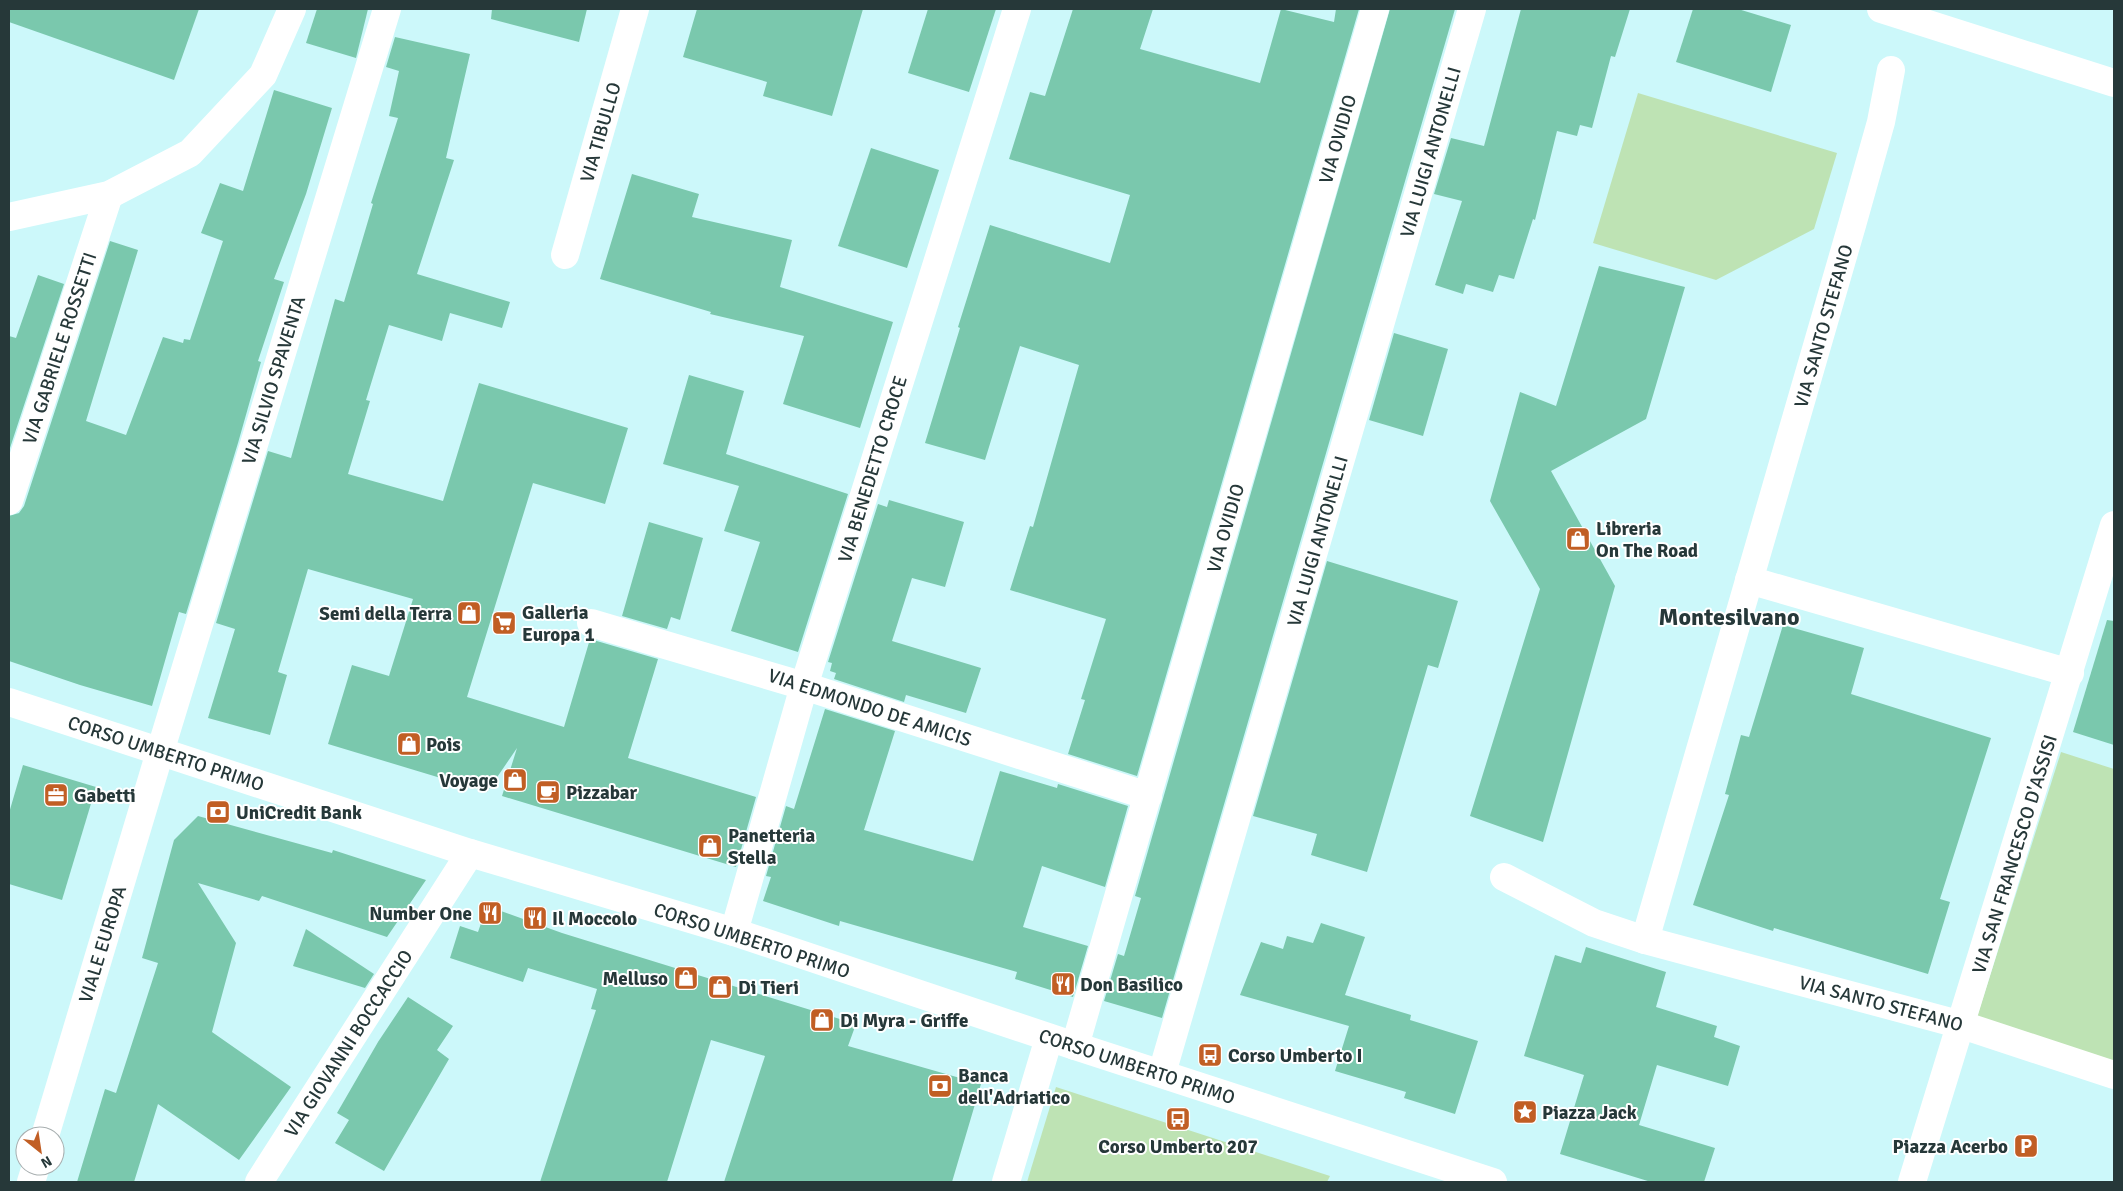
<svg xmlns="http://www.w3.org/2000/svg" width="2123" height="1191" font-family="Signika,sans-serif">
<style>
.green{fill:#bee3b4}
.building{fill:#7ac8ad}
.lines{fill:none;stroke-linecap:round;stroke-linejoin:round}
.street{stroke:#fff;stroke-width:28}
.secondary{stroke:#fff;stroke-width:28}
.primary{stroke:#fff;stroke-width:28}
.labels{text-anchor:middle;stroke-width:4;stroke-linejoin:round;paint-order:stroke}
.street-label{font-size:19px;fill:#263839;stroke:#fff}
.poi-label{font-size:19px;font-weight:bold;fill:#263839;stroke:#fff;text-anchor:start}
.district-label{font-size:24px;font-weight:bold;fill:#263839;stroke:#fff}
</style>
<rect width="100%" height="100%" fill="#ccf8fa"/>
<!-- green -->
<g class="green">
<polygon points="1638,93 1837,153 1814,229 1716,280 1593,243"/>
<polygon points="2061,752 2114,769 2114,1063 1976,1020"/>
<polygon points="1056,1087 1330,1176 1327,1182 1027,1182"/>
</g>
<!-- building -->
<g class="building">
<polygon points="9,9 199,9 174,80 9,22"/>
<polygon points="317,9 368,9 356,58 306,43"/>
<polygon points="492,9 587,9 579,42 491,19"/>
<polygon points="697,9 863,9 832,116 763,96 767,82 683,57"/>
<polygon points="928,9 996,9 969,92 908,73"/>
<polygon points="1073,9 1153,9 1140,49 1260,83 1281,9 1334,22 1336,9 1359,9 1137,776 1068,754 1085,700 1081,699 1106,619 1010,590 1030,526 1033,527 1079,365 1020,346 985,460 925,443 960,328 958,327 990,225 1110,263 1130,195 1009,159 1030,92 1045,96"/>
<polygon points="1390,9 1455,9 1162,1018 1104,1001 1118,954 1124,956 1141,898 1135,896"/>
<polygon points="1521,9 1630,9 1615,57 1611,56 1592,128 1580,125 1577,136 1557,131 1535,220 1533,219 1514,279 1499,275 1493,292 1466,284 1463,294 1435,285 1462,201 1434,194 1451,138 1484,146"/>
<polygon points="1693,9 1738,9 1791,25 1771,92 1676,62"/>
<polygon points="395,37 470,54 446,158 454,160 417,274 510,302 502,328 450,313 442,341 389,325 366,400 370,401 348,474 443,501 479,383 628,428 605,504 533,483 467,697 564,727 590,639 658,659 628,758 756,797 736,867 502,796 517,748 487,792 328,744 352,665 389,676 413,599 308,569 278,672 287,675 270,735 208,718 235,629 216,623 268,451 291,458 335,299 344,302 373,204 371,203 398,118 389,116 399,71 386,67"/>
<polygon points="274,90 332,108 306,194 274,279 284,282 258,361 261,362 238,443 186,614 179,612 152,706 80,685 9,661 9,516 19,513 24,506 110,241 138,250 86,421 126,435 163,337 183,343 184,339 190,340 223,241 201,233 220,183 243,191"/>
<polygon points="871,148 939,170 907,268 838,246"/>
<polygon points="632,174 699,194 692,217 792,240 780,287 893,322 860,428 783,404 804,336 710,314 711,312 600,279"/>
<polygon points="1599,266 1685,287 1646,419 1551,471 1615,586 1543,842 1470,816 1540,589 1490,501 1520,392 1556,406"/>
<polygon points="38,275 64,284 9,451 9,336 16,338"/>
<polygon points="1394,333 1448,349 1423,436 1369,420"/>
<polygon points="689,375 744,391 726,454 848,494 798,652 731,631 760,542 724,531 739,486 663,464"/>
<polygon points="889,500 964,522 945,587 912,578 892,641 981,668 966,713 906,695 904,702 834,679 836,673 830,671 832,663 828,662 878,504 887,507"/>
<polygon points="649,522 703,538 680,620 671,617 667,629 622,616"/>
<polygon points="1327,561 1458,601 1438,668 1428,665 1367,872 1311,855 1317,834 1253,816"/>
<polygon points="2107,620 2114,621 2114,745 2073,732"/>
<polygon points="1783,625 1864,648 1851,694 1991,738 1940,899 1950,902 1928,974 1774,928 1773,931 1693,905 1729,795 1725,794 1741,735 1749,737"/>
<polygon points="825,709 895,731 864,830 973,861 1000,771 1057,788 1058,784 1128,806 1105,887 1042,866 1023,927 1088,946 1073,997 1015,979 1017,972 840,921 839,926 763,901 771,877 766,876 786,806 794,809"/>
<polygon points="23,765 96,787 62,900 9,884 9,813"/>
<polygon points="198,816 332,853 333,850 426,880 387,937 262,896 259,901 198,883 236,943 212,1032 291,1087 239,1160 158,1104 134,1182 77,1182 105,1089 116,1093 158,963 142,958 174,840"/>
<polygon points="487,906 562,933 856,1024 848,1046 981,1084 952,1182 724,1182 765,1056 711,1040 667,1182 540,1182 596,1010 591,1009 597,989 528,968 523,982 450,958 460,926 478,932"/>
<polygon points="1321,923 1365,937 1345,995 1411,1015 1410,1020 1478,1041 1455,1114 1404,1098 1406,1092 1335,1071 1349,1026 1240,995 1261,942 1283,949 1287,936 1313,943"/>
<polygon points="306,929 374,974 365,988 293,966"/>
<polygon points="1586,947 1666,972 1656,1007 1717,1026 1714,1037 1740,1046 1728,1086 1657,1065 1639,1125 1715,1148 1704,1182 1651,1182 1560,1154 1584,1075 1524,1056 1555,955 1581,963"/>
<polygon points="408,997 453,1026 437,1050 449,1059 384,1171 335,1143 349,1120 337,1113 378,1042"/>
</g>
<g class="lines">
<!-- street -->
<g class="street">
<polyline points="1881,9 2114,83"/>
<polyline points="9,217 109,195 190,153 263,75 292,9"/>
<polyline points="565,255 635,9"/>
<polyline points="9,501 109,195"/>
<polyline points="1749,580 2070,673"/>
<polyline points="591,623 804,686 1148,796"/>
<polyline points="160,752 387,9"/>
<polyline points="1504,877 1594,923 1645,940 1962,1025 2114,1075"/>
<polyline points="734,932 804,686 1017,9"/>
<polyline points="1645,940 1852,225 1881,122 1891,70"/>
<polyline points="1075,1046 1375,9"/>
<polyline points="1162,1073 1472,9"/>
<polyline points="259,1182 470,853"/>
<polyline points="1006,1182 1049,1038"/>
<polyline points="1912,1182 2114,525"/>
</g>
<!-- secondary -->
<g class="secondary">
<polyline points="45,1136 160,752"/>
<polyline points="31,1182 36,1166"/>
</g>
<!-- primary -->
<polyline class="primary" points="9,702 470,853 734,932 1075,1046 1493,1182"/>
</g>
<!-- icons -->
<defs>
<symbol id="shop-square" viewBox="-11 -11 22 22"><rect x="-9" y="-9" width="18" height="18" rx="4" fill="#c15e24" stroke="#fff"/><path d="M-5-2.5h2.3a2.7 3.5 0 0 1 5.4 0H5L5.5 6h-11ZM-1.5-2.5h3a1.5 2.3 0 0 0-3 0Z" fill="#fff"/></symbol>
<symbol id="supermarket-square" viewBox="-11 -11 22 22"><rect x="-9" y="-9" width="18" height="18" rx="4" fill="#c15e24" stroke="#fff"/><path d="M-6-5.5h2.5l.6 2H6L4.5 2H-2.5L-4.4-4H-6ZM-1.5 3.2a1.3 1.3 0 1 0 .1 0ZM3 3.2a1.3 1.3 0 1 0 .1 0Z" fill="#fff"/></symbol>
<symbol id="cafe-square" viewBox="-11 -11 22 22"><rect x="-9" y="-9" width="18" height="18" rx="4" fill="#c15e24" stroke="#fff"/><path d="M-5.5-4.5H6V0H3Q3 3.5 0 3.5H-2.5Q-5.5 3.5-5.5 0ZM3-3.2v2h1.7v-2ZM-6 4.5H4V6H-6Z" fill="#fff"/></symbol>
<symbol id="office-square" viewBox="-11 -11 22 22"><rect x="-9" y="-9" width="18" height="18" rx="4" fill="#c15e24" stroke="#fff"/><path d="M-6-3h4V-5.5h4V-3h4V5H-6ZM-1-4.5V-3h2v-1.5ZM-6 0V1H6V0Z" fill="#fff"/></symbol>
<symbol id="bank-square" viewBox="-11 -11 22 22"><rect x="-9" y="-9" width="18" height="18" rx="4" fill="#c15e24" stroke="#fff"/><path d="M-6-4H6V4H-6ZM0-2.3a2.3 2.3 0 1 0 0 4.6a2.3 2.3 0 1 0 0-4.6Z" fill="#fff"/></symbol>
<symbol id="restaurant-square" viewBox="-11 -11 22 22"><rect x="-9" y="-9" width="18" height="18" rx="4" fill="#c15e24" stroke="#fff"/><path d="M-5-6h1v4h1v-4h1v4h1v-4h1v5L-1.5 .5V6h-2V.5L-5-1ZM5-6V6H3V1.5H1.5Q1.5-4 5-6Z" fill="#fff"/></symbol>
<symbol id="bus-square" viewBox="-11 -11 22 22"><rect x="-9" y="-9" width="18" height="18" rx="4" fill="#c15e24" stroke="#fff"/><path d="M-5-6H5V4H4V6H2V4H-2V6H-4V4H-5ZM-3.5-4V0h7V-4ZM-3.5 1.2v1.5H-2V1.2ZM2 1.2v1.5H3.5V1.2Z" fill="#fff"/></symbol>
<symbol id="sight-square" viewBox="-11 -11 22 22"><rect x="-9" y="-9" width="18" height="18" rx="4" fill="#c15e24" stroke="#fff"/><path d="M0-6L1.8-2.2L6-1.7L2.9 1.2L3.7 5.4L0 3.3L-3.7 5.4L-2.9 1.2L-6-1.7L-1.8-2.2Z" fill="#fff"/></symbol>
<symbol id="parking-square" viewBox="-11 -11 22 22"><rect x="-9" y="-9" width="18" height="18" rx="4" fill="#c15e24" stroke="#fff"/><path d="M-3.5-5.5H1a3.5 3.5 0 0 1 0 7H-1V5.5H-3.5ZM-1-3.4V-.6H.8a1.4 1.4 0 0 0 0-2.8Z" fill="#fff"/></symbol>
</defs>
<g fill-rule="evenodd">
<use href="#shop-square" x="1564" y="525" width="28" height="28"/>
<use href="#shop-square" x="455" y="599" width="28" height="28"/>
<use href="#supermarket-square" x="490" y="609" width="28" height="28"/>
<use href="#shop-square" x="395" y="730" width="28" height="28"/>
<use href="#shop-square" x="501" y="766" width="28" height="28"/>
<use href="#cafe-square" x="534" y="778" width="28" height="28"/>
<use href="#office-square" x="42" y="781" width="28" height="28"/>
<use href="#bank-square" x="204" y="798" width="28" height="28"/>
<use href="#shop-square" x="696" y="832" width="28" height="28"/>
<use href="#restaurant-square" x="476" y="899" width="28" height="28"/>
<use href="#restaurant-square" x="521" y="904" width="28" height="28"/>
<use href="#shop-square" x="672" y="964" width="28" height="28"/>
<use href="#restaurant-square" x="1049" y="970" width="28" height="28"/>
<use href="#shop-square" x="706" y="973" width="28" height="28"/>
<use href="#shop-square" x="808" y="1006" width="28" height="28"/>
<use href="#bus-square" x="1196" y="1041" width="28" height="28"/>
<use href="#bank-square" x="926" y="1072" width="28" height="28"/>
<use href="#sight-square" x="1511" y="1098" width="28" height="28"/>
<use href="#bus-square" x="1164" y="1105" width="28" height="28"/>
<use href="#parking-square" x="2012" y="1132" width="28" height="28"/>
</g>
<g class="labels">
<!-- street labels -->
<g class="street-label">
<text transform="translate(600 132) rotate(-74)" y="7">VIA TIBULLO</text>
<text transform="translate(1337 139) rotate(-74)" y="7">VIA OVIDIO</text>
<text transform="translate(1430 152) rotate(-74)" y="7">VIA LUIGI ANTONELLI</text>
<text transform="translate(1823 326) rotate(-74)" y="7">VIA SANTO STEFANO</text>
<text transform="translate(59 348) rotate(-72)" y="7">VIA GABRIELE ROSSETTI</text>
<text transform="translate(273 380) rotate(-73)" y="7">VIA SILVIO SPAVENTA</text>
<text transform="translate(872 469) rotate(-73)" y="7">VIA BENEDETTO CROCE</text>
<text transform="translate(1225 528) rotate(-74)" y="7">VIA OVIDIO</text>
<text transform="translate(1317 541) rotate(-74)" y="7">VIA LUIGI ANTONELLI</text>
<text transform="translate(870 707) rotate(18)" y="7">VIA EDMONDO DE AMICIS</text>
<text transform="translate(166 753) rotate(18)" y="7">CORSO UMBERTO PRIMO</text>
<text transform="translate(2014 854) rotate(-73)" y="7">VIA SAN FRANCESCO D'ASSISI</text>
<text transform="translate(752 940) rotate(18)" y="7">CORSO UMBERTO PRIMO</text>
<text transform="translate(102 944) rotate(-73)" y="7">VIALE EUROPA</text>
<text transform="translate(1881 1003) rotate(15)" y="7">VIA SANTO STEFANO</text>
<text transform="translate(348 1043) rotate(-57)" y="7">VIA GIOVANNI BOCCACCIO</text>
<text transform="translate(1137 1066) rotate(18)" y="7">CORSO UMBERTO PRIMO</text>
</g>
<!-- poi labels -->
<g class="poi-label">
<text x="1596" y="535">Libreria<tspan x="1596" dy="22">On The Road</tspan></text>
<text x="522" y="619">Galleria<tspan x="522" dy="22">Europa 1</tspan></text>
<text x="452" y="620" text-anchor="end">Semi della Terra</text>
<text x="426" y="751">Pois</text>
<text x="498" y="787" text-anchor="end">Voyage</text>
<text x="566" y="799">Pizzabar</text>
<text x="74" y="802">Gabetti</text>
<text x="236" y="819">UniCredit Bank</text>
<text x="728" y="842">Panetteria<tspan x="728" dy="22">Stella</tspan></text>
<text x="472" y="920" text-anchor="end">Number One</text>
<text x="552" y="925">Il Moccolo</text>
<text x="668" y="985" text-anchor="end">Melluso</text>
<text x="1080" y="991">Don Basilico</text>
<text x="738" y="994">Di Tieri</text>
<text x="840" y="1027">Di Myra - Griffe</text>
<text x="1228" y="1062">Corso Umberto I</text>
<text x="958" y="1082">Banca<tspan x="958" dy="22">dell'Adriatico</tspan></text>
<text x="1542" y="1119">Piazza Jack</text>
<text x="1178" y="1153" text-anchor="middle">Corso Umberto 207</text>
<text x="2008" y="1153" text-anchor="end">Piazza Acerbo</text>
</g>
<!-- district labels -->
<g class="district-label">
<text x="1729" y="625">Montesilvano</text>
</g>
</g>
<!-- border -->
<rect width="2123" height="1191" fill="none" stroke="#263839" stroke-width="20"/>
<!-- north arrow -->
<g transform="translate(40 1151) rotate(150)"><circle r="24" fill="#ffffff" stroke="#a8afb0"/>
<path d="M0-4L9 19L0 12L-9 19Z" fill="#c15e24"/>
<text y="-8" font-size="14" font-weight="bold" text-anchor="middle" fill="#263839">N</text>
</g>
</svg>
